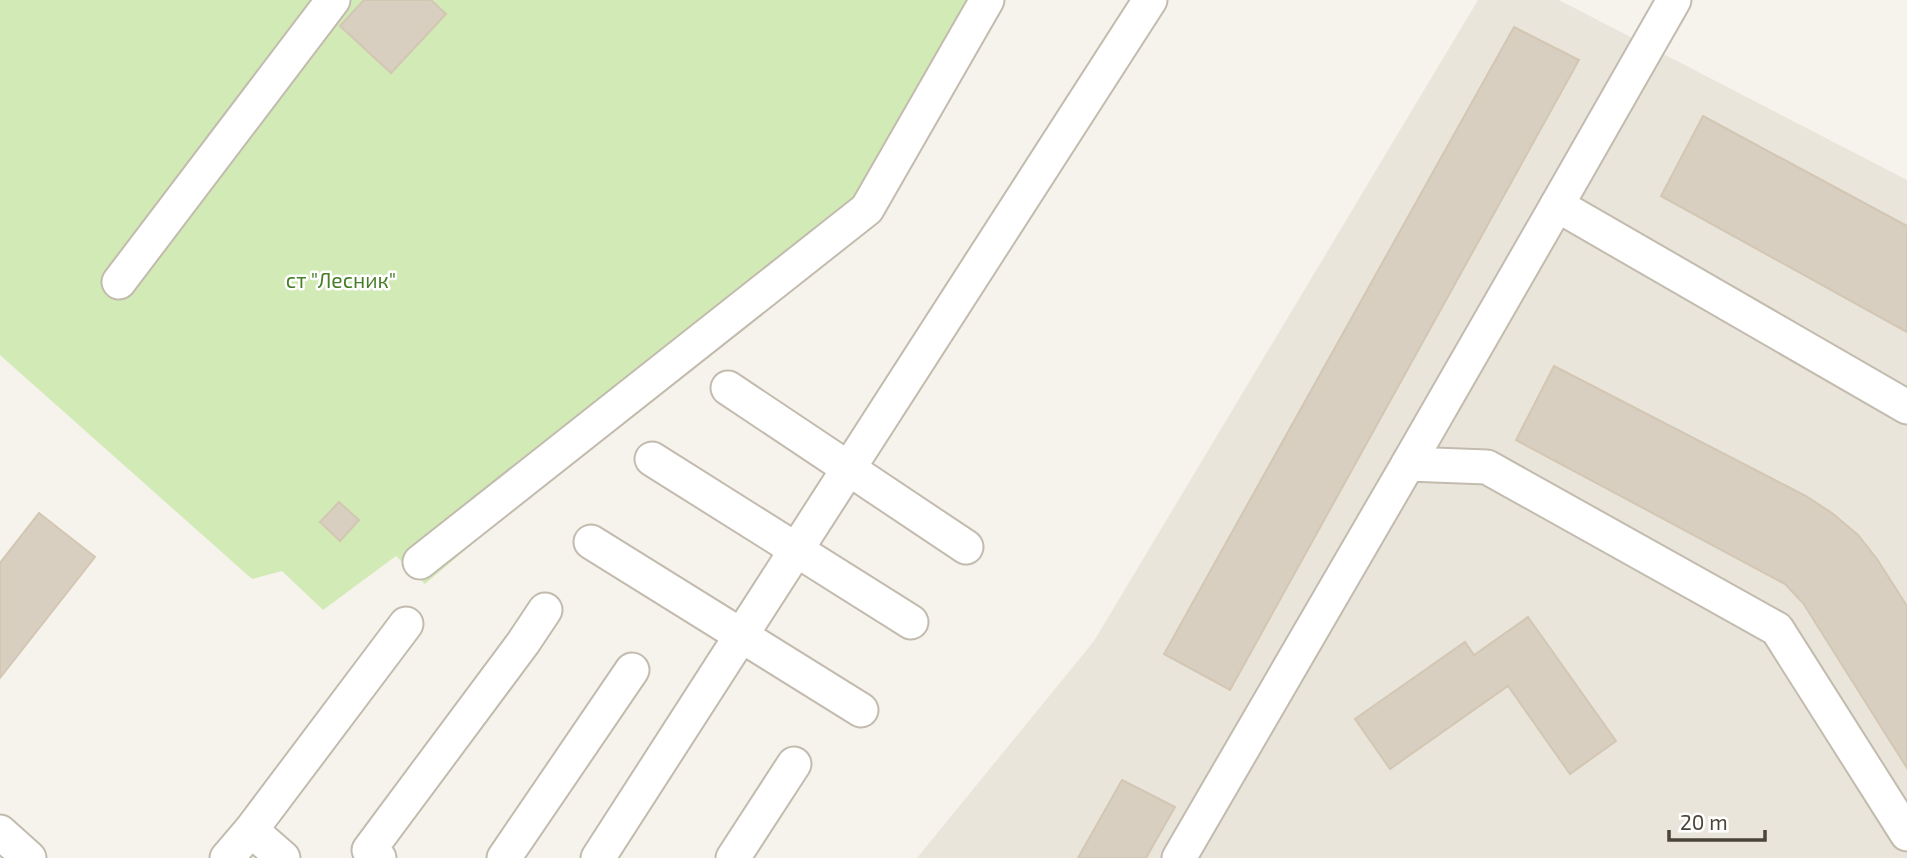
<svg xmlns="http://www.w3.org/2000/svg" width="1907" height="858" font-family="'Exo 2',sans-serif">
<style>
.residential{fill:#eae5da}
.green{fill:#d2eab5}
.building{fill:#d8cfc1;stroke:#d3c7b4;stroke-width:2}
.lines{fill:none;stroke-linecap:round;stroke-linejoin:round}
.minor-casing{stroke:#c2bbae;stroke-width:37}
.minor{stroke:#fff;stroke-width:33}
.labels{text-anchor:middle;stroke-width:5;stroke-linejoin:round;paint-order:stroke}
.park-label{font-size:21px;fill:#4a7f2a;stroke:#fff}
</style>
<rect width="100%" height="100%" fill="#f6f3ec"/>
<!-- residential -->
<polygon class="residential" points="1478,0 1559,0 1907,180 1907,858 917,858 1094,641"/>
<!-- green -->
<polygon class="green" points="0,0 999,0 867,209 425,584 396,556 323,610 282,571 252,579 0,355"/>
<!-- building -->
<g class="building">
<polygon points="364,0 431,0 446,14 391,73 340,26"/>
<polygon points="1514,27 1579,60 1230,690 1164,654"/>
<polygon points="1703,116 1907,226 1907,332 1661,196"/>
<polygon points="1554,366 1806,496 1832,513 1858,535 1877,559 1907,606 1907,768 1803,603 1785,584 1516,440"/>
<polygon points="339,502 359,520 340,541 320,522"/>
<polygon points="39,513 95,557 0,678 0,563"/>
<polygon points="1528,617 1616,741 1570,774 1508,686 1390,769 1355,719 1465,642 1474,655"/>
<polygon points="1122,780 1175,807 1146,858 1078,858"/>
</g>
<g class="lines">
<defs>
<g id="minor">
<polyline points="1674,0 1557,205 1907,407"/>
<polyline points="119,282 333,0"/>
<polyline points="728,388 966,547"/>
<polyline points="652,459 911,622"/>
<polyline points="1408,464 1557,205"/>
<polyline points="591,542 861,710"/>
<polyline points="420,562 867,209 987,0"/>
<polyline points="251,830 406,624"/>
<polyline points="0,832 29,858"/>
<polyline points="227,858 251,830 283,858"/>
<polyline points="379,858 369,850 523,643 545,610"/>
<polyline points="504,858 632,670"/>
<polyline points="598,858 1150,0"/>
<polyline points="733,858 794,764"/>
<polyline points="1179,858 1408,464 1487,467 1777,629 1907,834"/>
</g>
</defs>
<!-- minor casing -->
<use href="#minor" class="minor-casing"/>
<!-- minor -->
<use href="#minor" class="minor"/>
</g>
<g class="labels">
<!-- park labels -->
<g class="park-label">
<text x="341" y="288">ст "Лесник"</text>
</g>
</g>
<!-- scale -->
<path d="M1669 830v10h96v-10" fill="none" stroke="#4b4439" stroke-width="3.5"/>
<text x="1680" y="830" font-size="21" fill="#4b4439" stroke="#ffffff" stroke-width="5" paint-order="stroke">20 m</text>
</svg>
